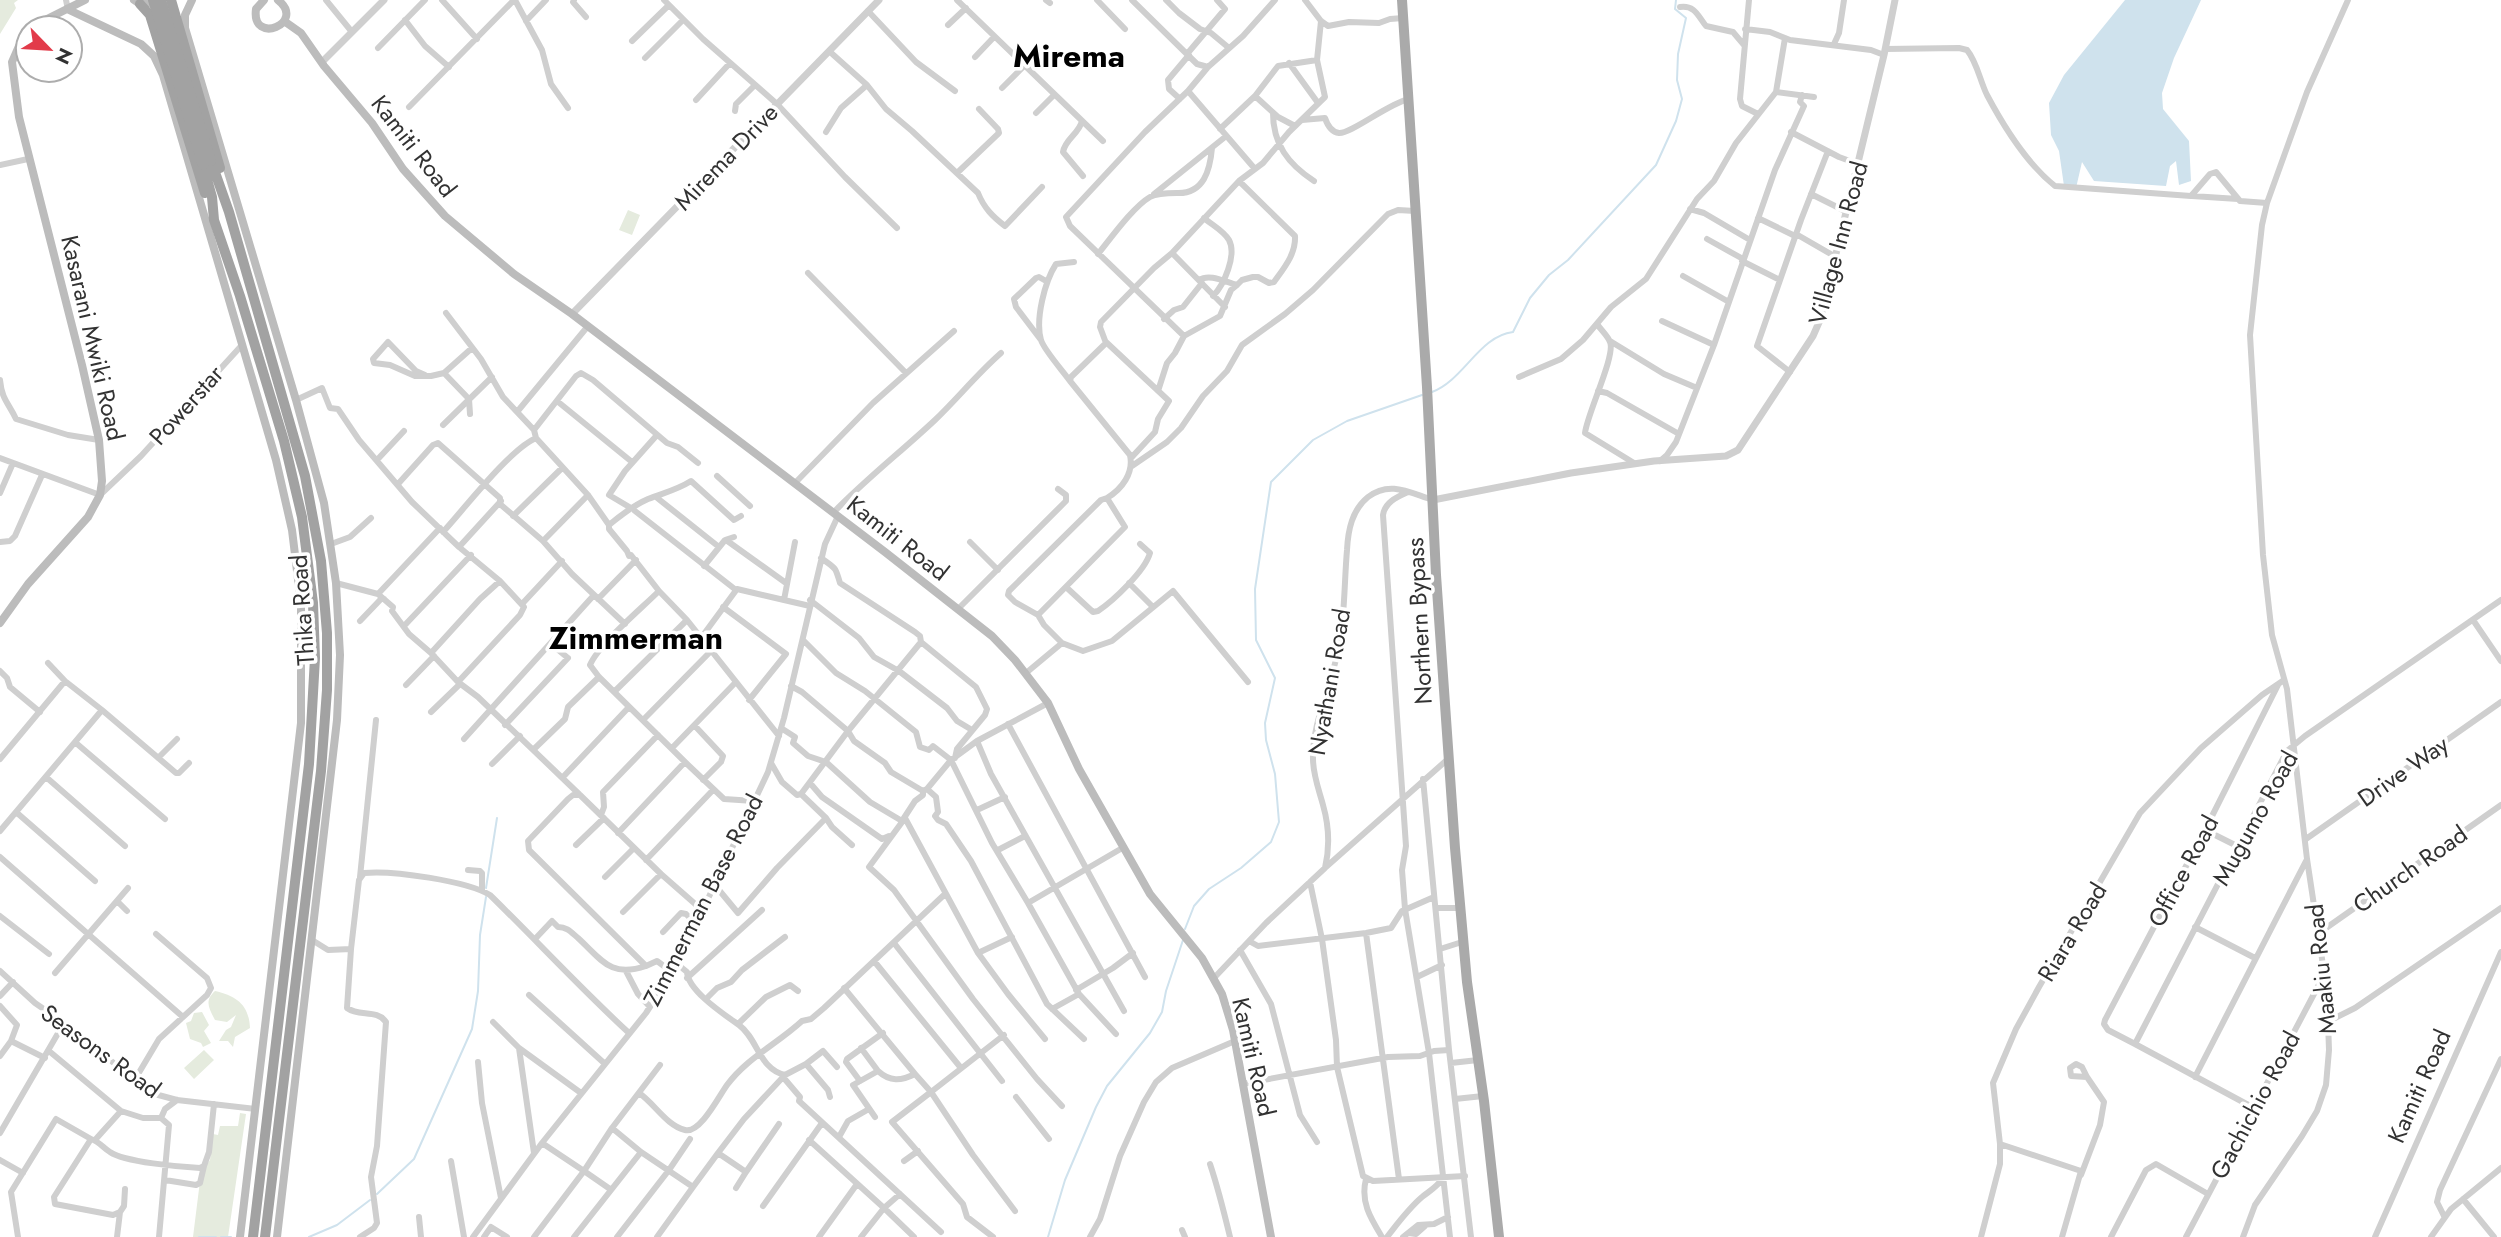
<svg xmlns="http://www.w3.org/2000/svg" width="2501" height="1237" font-family="Jost,sans-serif">
	<style>
		.green { fill: #e5ebde }
		.water { fill: #cfe2ed }
		.lines { fill: none; stroke-linecap: round; stroke-linejoin: round }
		.stream { stroke: #cfe2ed; stroke-width: 2 }
		.minor { stroke: #cfcfcf; stroke-width: 6 }
		.tertiary { stroke: #cfcfcf; stroke-width: 7 }
		.secondary { stroke: #bcbcbc; stroke-width: 8 }
		.primary { stroke: #aaa; stroke-width: 10 }
		.trunk { stroke: #a2a2a2; stroke-width: 10 }
		.trunk-bridge { stroke: #a2a2a2; stroke-width: 10 }
		.labels { text-anchor: middle; dominant-baseline: central; stroke-width: 7; stroke-linejoin: round; paint-order: stroke }
		.street-label { font-size: 24px; fill: #323232; stroke: #fff }
		.district-label { font-size: 32px; font-weight: bold; fill: #000; stroke: #fff }
	</style>
	<rect width="100%" height="100%" fill="#fff"/>
	<path class="green" d="M0 0H18L14 3 16 8 0 34Z
		M628 210 640 215 632 235 619 230Z
		M215 991C237 996 249 1005 250 1028L235 1037 233 1047 228 1041H219L226 1030 231 1027 236 1015 227 1022 215 1020C209 1008 204 1001 215 991Z
		M202 1012 209 1025 204 1031 211 1043 203 1047 201 1043 190 1039 186 1023 191 1021 194 1013Z
		M204 1050 214 1060 194 1079 184 1068Z
		M240 1113 246 1114 228 1237H193L201 1173 210 1160 213 1134 218 1135 220 1126H238Z"/>
	<path class="water" d="M2125 0H2201L2174 58 2162 93 2163 109 2189 141 2191 181 2179 185 2176 161 2170 166 2166 186 2094 181 2082 162 2076 188 2064 186 2059 151 2051 135 2049 103 2064 75Z"/>
	<g class="lines">
		<path class="stream" d="M1432 392C1464 380 1479 336 1513 332L1530 298 1549 275 1568 260 1656 165 1676 121 1682 99 1677 80 1678 54 1686 18 1675 9 1676 0
			M486 888 497 818
			M1185 929 1194 906 1209 889 1241 868 1271 842 1279 822 1275 774 1266 740 1265 723 1275 678 1256 640 1255 589 1271 482 1313 440 1347 421 1422 395
			M377 1194 414 1159 472 1029 478 991 480 935 486 897
			M199 1237H216
			M221 1237H231
			M309 1237 337 1225 370 1200
			M1048 1237 1065 1180 1096 1107 1107 1086 1150 1033 1162 1012 1166 991 1183 940"/>
		<path class="minor" d="M66 0 67 5 72 7
			M326 0 352 32
			M442 0 477 39
			M515 0 542 50 551 84 568 108
			M574 0 573 2 586 17
			M664 0 703 39 777 104 845 177 897 228
			M957 0 1103 141
			M1046 0 1050 3
			M1097 0 1125 29
			M1132 0 1197 64 1208 67
			M1166 0 1179 13 1200 29 1211 33 1229 48
			M1305 0 1321 21 1328 26 1349 22 1379 23 1390 19 1403 18
			M1749 0 1740 99 1742 106 1758 114
			M1680 7C1695 5 1698 16 1706 26L1733 32 1744 45
			M868 11 916 62 955 91
			M405 20 425 46 449 67
			M526 21 546 0
			M948 25 966 8
			M1745 29 1770 32 1790 40 1871 50 1884 55
			M632 41 669 5
			M1834 44 1839 33 1844 0
			M378 48 425 0
			M1885 49 1959 48 1967 50C1977 62 1980 81 1987 95 2004 127 2026 163 2055 186L2191 196 2210 174 2216 172 2240 201 2267 203 2262 225 2250 335 2263 555 2272 635 2287 689 2307 859 2327 992 2329 1050 2326 1085 2317 1111 2302 1136 2255 1205 2243 1237
			M829 51 867 85 886 109 912 131 978 193C984 208 993 217 1005 226L1042 187
			M1187 54 1225 9 1217 0
			M975 57 994 37
			M645 58 683 20
			M1289 63 1318 103
			M1002 88 1024 66
			M1188 91 1255 169
			M1776 92 1814 97
			M1255 96 1278 66 1317 60
			M1180 99 1169 89 1168 80 1189 55
			M696 100 730 63
			M409 107 514 0
			M735 111 736 104 755 85
			M1036 113 1054 95
			M1273 113C1273 144 1288 164 1314 181
			M1302 120 1325 118C1327 124 1331 132 1339 133 1351 134 1389 103 1409 99
			M1082 121C1079 134 1065 139 1063 152L1083 176
			M1220 129 1255 96 1278 117 1295 126
			M826 132 841 108 867 85
			M1791 132 1839 157 1858 164
			M0 165 28 159
			M957 173 999 133 998 129 979 109
			M1154 194 1225 137
			M1811 194 1847 212
			M2192 196 2238 199
			M2267 203 2307 92 2348 0
			M1690 209 1704 213 1750 240
			M1204 218C1212 225 1224 231 1229 240 1237 255 1224 285 1213 296
			M1758 218 1793 235 1796 234 1836 257
			M1707 239 1743 259
			M1172 253 1225 307
			M1098 254C1111 238 1133 207 1150 197 1157 193 1169 193 1177 193 1204 194 1210 170 1212 148
			M1742 261 1780 280
			M808 273 906 373
			M1683 276 1729 302
			M1199 280C1210 273 1225 282 1237 285
			M446 313 481 359 503 397 534 430 536 438 588 495 609 525V529L627 551 629 556 631 555 659 591 687 620 779 736
			M1164 319 1174 310 1183 307 1202 283
			M1662 321 1714 345
			M1597 324C1601 330 1608 336 1610 342 1616 355 1587 414 1585 433L1634 463
			M1184 336 1070 226 1066 217 1145 132 1188 91 1208 67 1243 36 1275 0
			M1041 340 1016 307 1014 299 1036 278 1039 277 1046 281
			M1610 341 1664 374 1697 388
			M1106 342 1169 401 1158 419 1155 432 1131 458
			M1790 372 1757 346 1801 220 1828 151
			M444 373 469 399 470 414
			M425 375 416 371 388 342 373 359 374 363 390 365 415 376H431L444 373 472 348
			M1519 377 1561 359 1583 340 1611 307 1646 279 1697 199 1714 181 1736 143 1776 92 1785 38
			M0 380C2 400 8 402 16 419L68 435 99 440
			M1070 381C1063 371 1044 350 1041 340 1035 319 1045 281 1056 264L1074 262
			M1158 391 1167 363 1175 353 1184 336 1220 316 1231 290 1237 285 1242 280 1253 277H1258L1269 283 1274 282C1284 268 1296 254 1295 236L1239 181
			M1598 391 1607 393 1679 434
			M296 400 322 388 330 408 338 409 359 440 412 502 459 547 501 501
			M557 401 632 462
			M517 412 588 326
			M443 425 492 377
			M534 430 576 376 581 373 593 380 667 443 678 447 698 463
			M0 458 100 495 141 456 242 345
			M377 460 404 431
			M1660 461 1667 455 1676 442 1714 345 1775 170 1804 106 1800 102 1802 95
			M1132 466 1167 442 1181 428 1203 396 1227 371 1242 345 1285 314 1313 290 1388 214 1398 210 1415 211
			M717 476 750 506
			M795 483 873 403 954 331
			M398 484 433 445 438 443 500 498V504L543 541 572 574 625 624
			M1408 492C1397 497 1385 502 1383 515L1406 846 1402 870 1405 909 1429 1053 1450 1237
			M0 493 13 463
			M656 497 719 547
			M631 508 609 495 625 471 657 435
			M635 511 736 590
			M834 512C866 479 902 451 935 420 958 398 977 374 1001 353
			M513 516 562 468
			M609 525C621 515 634 505 648 499 663 493 677 490 691 481L734 520 741 516
			M443 532C465 508 509 450 536 438
			M726 540 786 583
			M543 541 588 495
			M0 542 10 541 15 536 42 475
			M795 542 784 600 810 606
			M970 542 998 570
			M331 544 350 537 371 518
			M704 566 725 540 734 537
			M336 583 378 594 440 528
			M1129 583 1153 607
			M1066 587 1093 612 1098 611C1113 601 1145 571 1150 553L1140 544
			M659 591C641 609 599 644 590 665L599 677 685 762
			M378 594 393 607 392 611 409 634 431 653 458 682 478 697 579 794
			M598 599 636 560
			M810 600 859 638 874 657 899 671 947 708 957 721 972 730
			M522 604 562 561
			M723 607 786 654 749 700
			M958 609 1066 501V495L1058 489
			M1038 615 1015 602 1008 595 1009 591 1101 500 1107 498
			M2473 620 2501 661
			M360 621 381 599H384
			M404 626 471 555
			M701 638 737 589 784 600
			M803 640 836 673 865 691 916 732 920 747 929 750 933 746 951 760 992 843 1028 903 1124 847
			M921 642 976 687 987 709 985 715 957 749 955 758
			M1062 643 1083 651 1112 641 1173 591 1248 682
			M431 653 480 599 500 581
			M48 663 65 681 102 710 176 773H179L189 763
			M0 671 7 678 10 687 40 712
			M1026 673 1062 643 1044 625 1038 615 1125 527 1107 498C1122 489 1134 473 1130 455L1070 381 1071 377 1106 343 1100 327 1101 322 1154 268 1172 253 1239 181 1263 163 1289 132 1325 97 1317 60 1321 21
			M458 682 520 615 524 607 500 581 459 547
			M406 685 434 656
			M791 686 802 692 848 731 854 741 885 763 891 772 923 791
			M614 692 687 620
			M431 712 460 684
			M643 720 711 651
			M1008 724 1145 977
			M505 725 568 658 551 644
			M695 726 723 756 721 762 703 780
			M781 728 795 737 793 743 808 756 826 762 870 802 902 821 915 801 923 795V791L927 789 951 760 977 741 1048 703
			M464 739 594 595
			M977 741 991 774 1124 1011
			M76 743 165 819
			M672 748 735 683
			M533 750 565 719 568 707 599 677
			M158 758 177 739
			M0 759 65 681
			M492 764 520 736
			M46 777 125 846
			M563 777 629 707
			M1423 779 1449 1050 1471 1237
			M810 783 822 797 882 839 889 836
			M927 789 936 797 938 812 935 816 938 820 946 824 971 861 1047 1004 1084 1039
			M801 794 848 731 921 642 920 636 915 632 840 583C835 566 836 569 821 558
			M977 810 1005 797
			M16 812 95 881
			M601 815 604 807 603 792 658 735
			M826 818 832 827 852 845
			M2205 830 2237 846
			M0 831 102 710
			M618 833 685 762 724 799 754 801
			M2306 839 2501 702
			M576 845 604 818
			M998 850 1025 836
			M0 857 183 1017
			M646 860 713 790
			M1326 867 1448 759
			M468 870 480 871 482 873V890
			M360 877 376 720
			M605 877 634 848
			M1310 882 1322 939 1336 1040 1337 1067 1363 1176 1373 1181 1465 1176
			M714 884 738 913 777 868 826 818 801 794 797 795 782 782 771 763
			M117 901 127 911
			M1028 903 1079 994 1116 1034
			M1436 908H1460
			M623 912 661 874
			M0 916 49 954
			M2195 927 2255 958
			M663 932 681 913 686 914 694 922
			M1366 933 1399 1179
			M2319 933 2501 805
			M535 939 552 921 558 927C567 927 571 932 578 938 602 960 610 978 646 966
			M312 940 328 950 351 949 359 880 364 873C392 870 467 881 490 895 537 941 581 989 629 1033
			M1249 941 1258 946 1366 933 1391 928 1402 911 1434 897
			M894 943 1002 1081
			M351 949 347 1008C359 1017 377 1009 386 1022L377 1146 371 1177 377 1223 374 1228 360 1237
			M1440 949 1462 942
			M1240 950 1271 1004 1300 1115 1317 1142
			M978 953 1012 937
			M874 961 961 1068
			M676 963 687 972C688 991 725 1015 739 1025 758 1039 759 1069 785 1075L806 1064 828 1090 830 1097
			M0 971 35 1003 64 1023 151 1093 177 1100 256 1109
			M626 971 638 994 650 1007
			M672 972 657 961 646 966 529 850 528 841 568 799 573 795H580L661 874 702 910
			M55 973 128 888
			M1417 977 1442 965
			M687 978 762 910
			M1214 978 1266 923 1325 868C1330 847 1329 826 1323 805 1319 790 1313 775 1313 759 1312 724 1330 689 1337 655 1345 621 1344 585 1347 550 1348 530 1352 510 1368 497 1390 480 1410 493 1433 500
			M844 988 915 1074
			M1076 990 1113 968 1133 953
			M529 995 604 1063
			M0 996 13 982
			M706 999 717 988 731 982 742 970 785 937
			M0 1006 17 1025 11 1041 0 1056
			M1052 1009 1079 994
			M2329 1021 2355 1008 2501 908
			M493 1022 519 1048 581 1093
			M738 1024 766 997 790 985 798 991
			M1004 1035 931 1092 973 1155 1015 1211
			M1045 1039 1008 994 978 953 905 818 869 867 894 890 973 999 1037 1079 1062 1106
			M11 1041 45 1058
			M2135 1044 2108 1030 2104 1024 2105 1020 2205 830 2278 685
			M519 1048 534 1153
			M861 1048 878 1071
			M49 1051 121 1111 143 1118H161L169 1125 159 1237
			M478 1062 482 1103 501 1198
			M1451 1063 1478 1060
			M806 1064 823 1051 837 1067
			M783 1077 800 1097 799 1101 941 1232
			M2195 1077 2306 861
			M134 1081 159 1039 207 995 211 988 207 978 156 934
			M860 1081 846 1062 847 1059 883 1033
			M1242 1084 1388 1057 1420 1056 1434 1051 1449 1050
			M639 1093C654 1103 667 1126 685 1130 700 1134 719 1096 727 1085 747 1058 777 1044 802 1021L811 1019 824 1008 945 894
			M1016 1097 1049 1139
			M1455 1099 1483 1096
			M2254 1108 2135 1044 2287 751 2305 736 2501 600
			M875 1117 853 1085 878 1071C890 1082 901 1081 915 1074L931 1092 892 1122 963 1204 967 1217 993 1237
			M161 1118 165 1109 177 1100
			M612 1128 641 1152 693 1187 657 1237
			M0 1133 64 1023
			M839 1137 848 1121 869 1109
			M91 1139C100 1142 103 1148 110 1152 124 1162 181 1167 200 1168L204 1166 209 1152 214 1104
			M95 1140 121 1111
			M809 1140 884 1208 861 1237
			M542 1143 584 1171 612 1128 660 1065
			M2000 1144 2081 1171 2062 1237
			M718 1153 744 1119 784 1076
			M0 1160 23 1173
			M451 1161 464 1237
			M904 1161 918 1151
			M1210 1164C1218 1188 1224 1212 1230 1237
			M746 1172 779 1124
			M2081 1175 2100 1125 2104 1102 2087 1077 2071 1076 2070 1068 2076 1064 2082 1067 2087 1077
			M1366 1179C1360 1202 1371 1219 1382 1237
			M165 1180 196 1185 200 1183 204 1166
			M693 1187 718 1153 746 1172 736 1188
			M900 1194 884 1208 914 1237
			M2463 1199 2494 1237
			M763 1206 822 1123
			M2444 1216 2437 1202 2440 1190 2501 1059
			M419 1217 421 1237
			M1182 1230 1185 1237
			M1409 1233 1416 1234 1425 1226
			M18 1237 11 1192 56 1119 91 1139 54 1197 55 1204 113 1215 120 1212 124 1206 125 1189
			M117 1237 120 1212
			M473 1237 542 1143 646 1013 668 979 689 931 706 903 768 772 784 718 825 544 838 516
			M484 1237 491 1227 507 1237
			M534 1237 584 1171 610 1189
			M574 1237 641 1152
			M617 1237 669 1170 690 1139
			M819 1237 857 1184
			M1090 1237 1100 1219 1120 1156 1144 1102 1156 1082 1172 1068 1235 1041
			M1387 1237C1398 1223 1408 1209 1422 1197 1431 1190 1437 1187 1444 1177
			M1403 1237 1418 1225 1434 1224 1448 1217
			M1981 1237 2000 1164V1144L1993 1083 2016 1029 2039 987 2140 813 2201 748 2262 695 2284 680
			M2111 1237 2146 1170 2156 1164 2208 1194
			M2186 1237 2324 975
			M2375 1237 2501 952
			M2431 1237 2451 1209 2501 1168"/>
		<path class="tertiary" d="M322 62 384 0
			M572 314 879 0
			M1433 500 1571 473 1654 461 1726 456 1738 450 1813 336 1820 320 1884 55 1895 0"/>
		<path class="secondary" d="M134 0 140 4 157 2
			M192 0 185 15V28L296 400 324 503 336 583 340 655 337 720 277 1237
			M264 0 256 9C251 46 307 23 278 0
			M67 9 141 44 154 56 163 75 276 460 292 530 301 604V723L240 1237
			M284 21 301 33 324 66 372 123 403 169 445 216 514 274 572 314 885 552 992 636 1015 660 1048 703 1079 769 1150 894 1202 958 1222 994 1233 1030 1271 1237
			M35 28 45 20 85 0
			M0 623 28 584 88 517 100 495 102 481 99 440 82 365 19 117 12 62 19 46 28 34"/>
		<path class="primary" d="M1402 0 1427 387 1436 575 1455 848 1467 982 1484 1101 1499 1237"/>
		<path class="trunk" d="M171 0 220 168
			M140 4 150 15 205 193
			M211 161 229 212 305 476 321 561 327 633V690L321 771 265 1237
			M203 165 212 197 214 220 240 296 284 441 302 517 313 603 315 658 309 764 253 1237"/>
		<path class="trunk-bridge" d="M153 0 203 165
			M161 0 211 161"/>
	</g>
	<g class="labels">
		<g class="street-label">
			<text transform="translate(414 146) rotate(52)">Kamiti Road</text>
			<text transform="translate(726 157) rotate(-46)">Mirema Drive</text>
			<text transform="translate(1838 243) rotate(-75)">Village Inn Road</text>
			<text transform="translate(93 338) rotate(77)">Kasarani Mwiki Road</text>
			<text transform="translate(186 405) rotate(-48)">Powerstar</text>
			<text transform="translate(898 538) rotate(38)">Kamiti Road</text>
			<text transform="translate(302 610) rotate(-94)">Thika Road</text>
			<text transform="translate(1419 621) rotate(-93)">Northern Bypass</text>
			<text transform="translate(1329 682) rotate(-80)">Nyathani Road</text>
			<text transform="translate(2403 771) rotate(-35)">Drive Way</text>
			<text transform="translate(2255 818) rotate(-61)">Mugumo Road</text>
			<text transform="translate(2410 869) rotate(-35)">Church Road</text>
			<text transform="translate(2183 871) rotate(-62)">Office Road</text>
			<text transform="translate(703 900) rotate(-63)">Zimmerman Base Road</text>
			<text transform="translate(2072 932) rotate(-59)">Riara Road</text>
			<text transform="translate(2321 969) rotate(-96)">Maakiu Road</text>
			<text transform="translate(101 1051) rotate(36)">Seasons Road</text>
			<text transform="translate(1254 1057) rotate(77)">Kamiti Road</text>
			<text transform="translate(2419 1086) rotate(-66)">Kamiti Road</text>
			<text transform="translate(2255 1105) rotate(-62)">Gachichio Road</text>
		</g>
		<g class="district-label">
			<text x="1069" y="56">Mirema</text>
			<text x="636" y="638">Zimmerman</text>
		</g>
	</g>
	<g transform="translate(49 49) rotate(115)"><circle r="33" fill="#ffffff" stroke="#adadad" stroke-width="2"/>
	<path d="M0-5L12 26L0 18L-12 26Z" fill="#e23b4a"/>
	<text y="-10" font-size="19" font-weight="bold" text-anchor="middle" fill="#323232">N</text>
	</g>
</svg>
